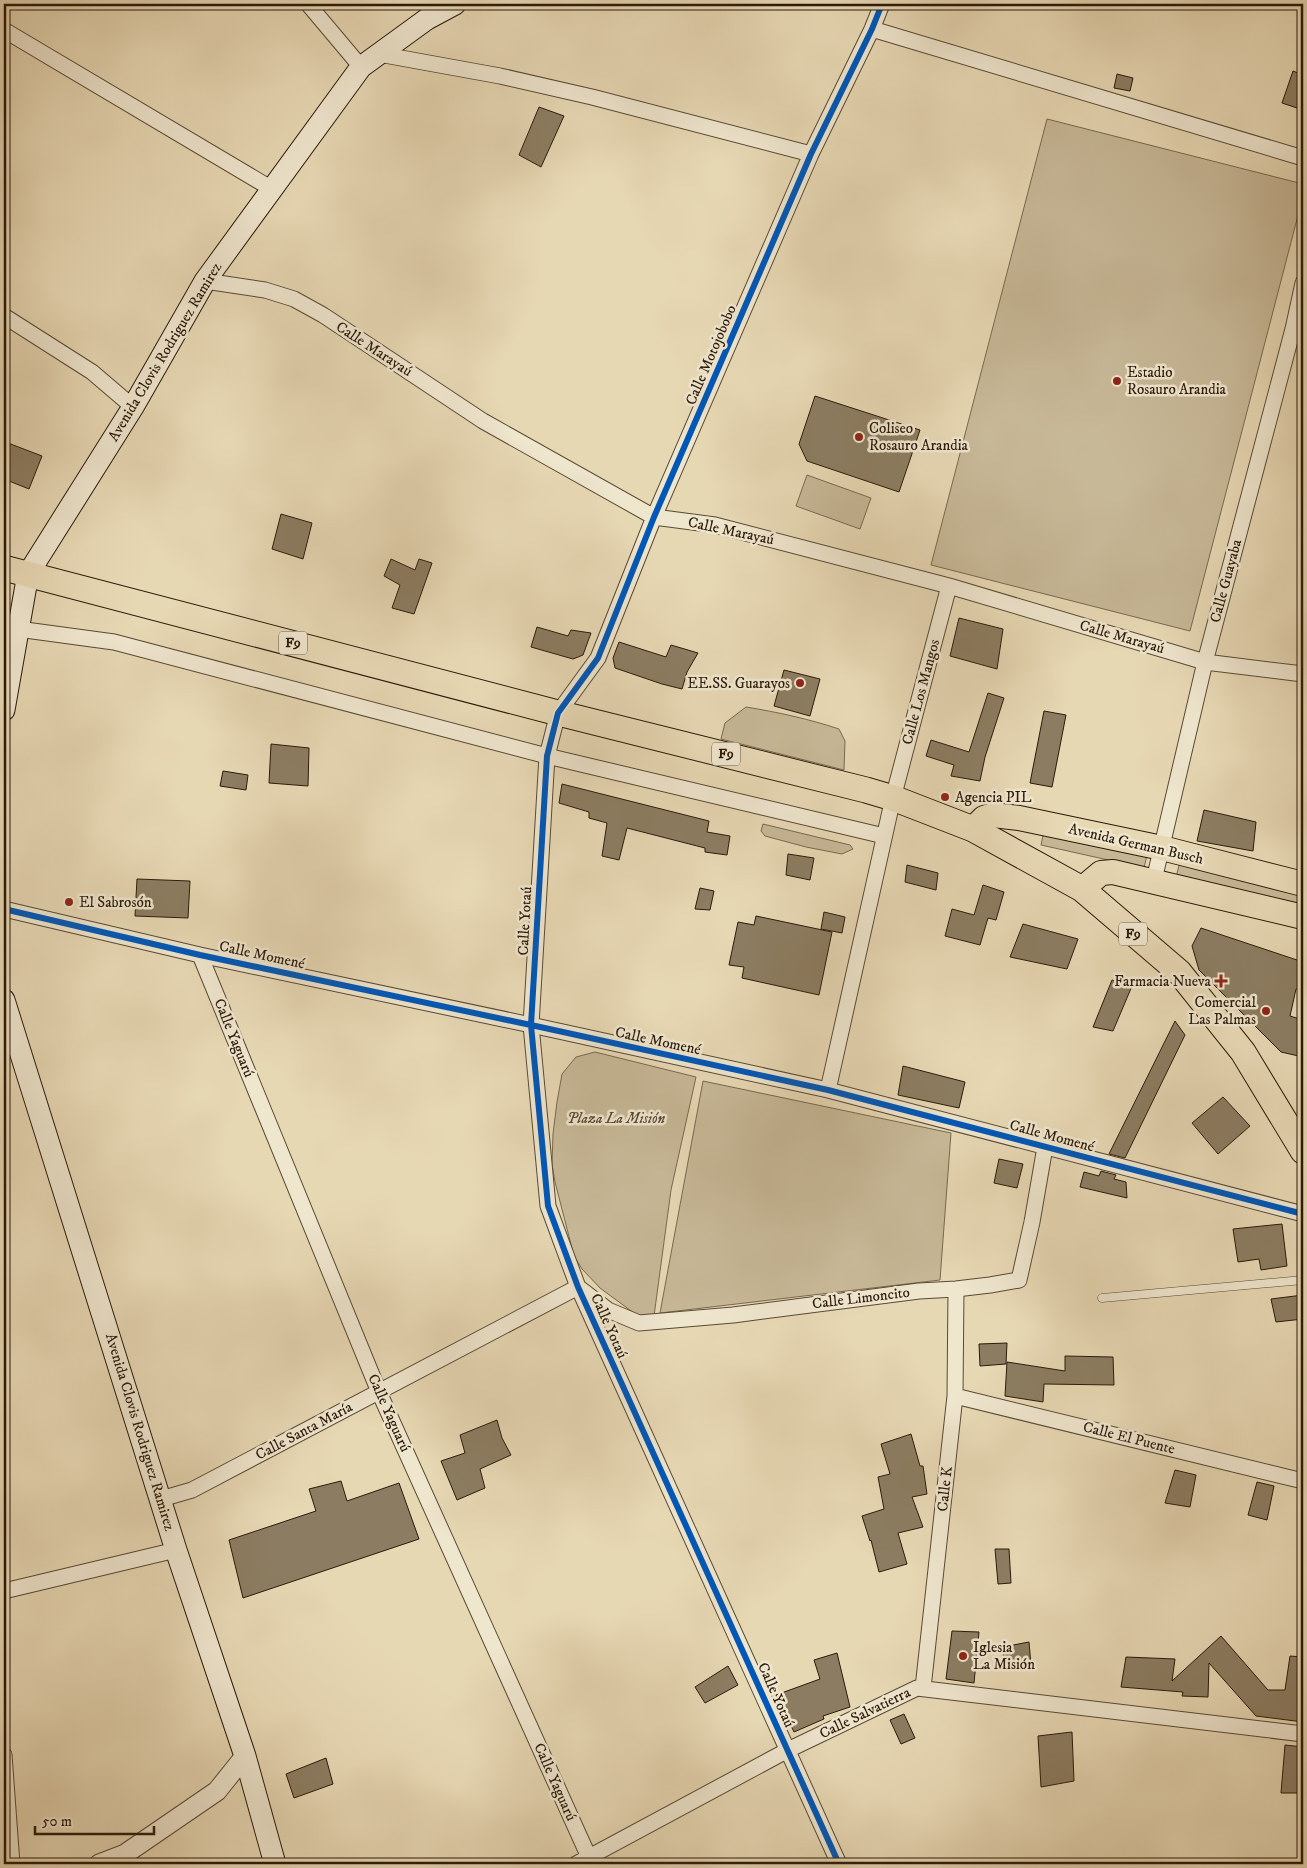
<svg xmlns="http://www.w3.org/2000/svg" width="1307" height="1868" font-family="'IM FELL DW Pica',serif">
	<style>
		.green { fill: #c7b897; stroke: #786950 }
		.building { fill: #8c7d62; stroke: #2a1a09 }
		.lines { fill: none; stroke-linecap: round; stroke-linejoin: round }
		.service-casing { stroke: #594a34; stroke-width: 9 }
		.minor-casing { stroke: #594a34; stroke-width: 17 }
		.tertiary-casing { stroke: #594a34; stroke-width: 21 }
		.secondary-casing { stroke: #2a1a09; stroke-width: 23 }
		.primary-casing { stroke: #2a1a09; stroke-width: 26 }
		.trunk-casing { stroke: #2a1a09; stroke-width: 27 }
		.service { stroke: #efe6ce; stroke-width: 8 }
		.minor { stroke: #efe6ce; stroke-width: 15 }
		.tertiary { stroke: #efe6ce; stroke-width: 19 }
		.secondary { stroke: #efe6ce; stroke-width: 21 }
		.primary { stroke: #e7d8b4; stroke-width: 24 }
		.trunk { stroke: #e7d8b4; stroke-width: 25 }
		.cycleway-casing { stroke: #efe6ce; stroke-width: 9 }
		.cycleway { stroke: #0057b8; stroke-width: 6 }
		.poi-dot { fill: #8f2418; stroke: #efe6ce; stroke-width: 2 }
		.labels { text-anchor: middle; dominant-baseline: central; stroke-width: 5; stroke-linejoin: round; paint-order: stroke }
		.shield { fill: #efe6ce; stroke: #655744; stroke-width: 1 }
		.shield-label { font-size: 14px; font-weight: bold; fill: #2a1a09 }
		.street-label { font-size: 15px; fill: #2a1a09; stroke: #efe6ce }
		.poi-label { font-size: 15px; fill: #2a1a09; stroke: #efe6ce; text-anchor: start }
		.park-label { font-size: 15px; font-style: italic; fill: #594934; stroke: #efe6ce }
	</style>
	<rect width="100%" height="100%" fill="#e7d8b4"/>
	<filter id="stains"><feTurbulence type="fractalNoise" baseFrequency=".004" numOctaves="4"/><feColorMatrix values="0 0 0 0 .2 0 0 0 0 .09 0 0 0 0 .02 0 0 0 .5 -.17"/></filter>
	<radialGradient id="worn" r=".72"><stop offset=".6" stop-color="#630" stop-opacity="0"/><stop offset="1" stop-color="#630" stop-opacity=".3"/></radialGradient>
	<path class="green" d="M1047 119 1303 184V196L1190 631 931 565Z
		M807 475 871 498 860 529 796 506Z
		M746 707C777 712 809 719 839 729L845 741 844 770 721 739 725 723Z
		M763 824 850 845 853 849 842 854 806 847 765 836 761 831Z
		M1043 835 1147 855 1144 868 1041 845Z
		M1181 858 1303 893V911L1176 877Z
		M595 1052 696 1077 671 1190 654 1316H638L600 1288 582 1269 574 1256 555 1182 552 1164 553 1134 557 1102 562 1074 576 1057Z
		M703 1081 951 1133 940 1280 660 1313Z"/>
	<path class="building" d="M1293 71 1303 75V110L1282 103Z
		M1117 74 1133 78 1130 91 1114 88Z
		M539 107 564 116 541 167 519 155Z
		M815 396 920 430 899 492 807 461 799 444Z
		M8 443 42 456 29 489 4 479V453Z
		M281 514 312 523 303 559 272 549Z
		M391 559 415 570 419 559 432 563 414 614 392 608 400 585 384 576Z
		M959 618 1003 629 997 669 950 656Z
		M537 627 568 636 571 630 591 633 583 655 573 659 531 647Z
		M619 642 666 657 671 645 698 653 687 672 682 689 662 684 615 668 613 658Z
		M784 670 820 679 810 716 774 706Z
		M988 693 1004 698 985 757 980 781 951 776 954 765 926 756 931 740 969 752Z
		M1044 711 1066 715 1052 787 1030 783Z
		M271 744 309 748 308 786 269 783Z
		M223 771 248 775 246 790 220 786Z
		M562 784 709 821 707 832 730 836 727 855 705 852V848L627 828 619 860 602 856 607 823 589 818V812L559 803Z
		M1204 810 1256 822 1253 851 1197 841Z
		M788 854 814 858 810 880 786 875Z
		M907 865 938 873 936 890 905 882Z
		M137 879 190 881 188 918 135 916Z
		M983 885 1004 892 996 920 988 918 980 945 945 936 952 909 974 915Z
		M700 888 714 891 710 910 695 909Z
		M824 912 845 917 842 933 821 929Z
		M756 916 832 932 819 995 742 978 744 967 729 965 738 922 754 925Z
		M1023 924 1078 939 1067 969 1010 957Z
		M1201 928 1303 962V991L1296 989 1290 1016 1303 1020V1057L1281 1052 1199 970 1192 946Z
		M1112 980 1132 986 1113 1031 1093 1027Z
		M1175 1021 1185 1035 1125 1158 1109 1154Z
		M903 1066 965 1082 959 1108 898 1095Z
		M1223 1097 1250 1126 1218 1154 1192 1123Z
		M999 1159 1023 1164 1017 1188 994 1183Z
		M1101 1171 1116 1175 1114 1179 1126 1182 1127 1198 1080 1187 1084 1172 1099 1176Z
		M1282 1224 1287 1266 1261 1270 1259 1259 1238 1262 1233 1229Z
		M1303 1295V1319L1276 1322 1271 1299Z
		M1007 1343 1006 1364 980 1366 979 1344Z
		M1065 1356 1113 1357 1114 1385 1044 1384 1043 1402 1005 1396 1007 1362 1065 1371Z
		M497 1420 502 1438 511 1455 480 1469 485 1488 457 1500 441 1461 465 1453 460 1435Z
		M911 1434 920 1466H923L927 1494 912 1497 923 1527 898 1533 907 1564 879 1572 871 1540 870 1541 862 1516 884 1509 878 1477 890 1474 881 1444Z
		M1175 1470 1196 1475 1190 1507 1165 1503Z
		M341 1481 347 1501 399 1483 419 1539 243 1598 229 1540 316 1511 309 1489Z
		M1257 1482 1274 1486 1267 1520 1248 1515Z
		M995 1549H1009L1011 1583 998 1584Z
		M952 1631 979 1632 974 1683 946 1679Z
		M1221 1636 1268 1690H1285L1290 1656 1303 1657V1722L1256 1716 1209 1663 1208 1697 1182 1696 1183 1692 1121 1687 1126 1657 1175 1659 1172 1681Z
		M1029 1642 1031 1665 1004 1670 1003 1647Z
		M837 1653 850 1707 823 1716 824 1719 794 1732 776 1695 820 1679 814 1660Z
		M728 1666 738 1685 705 1703 695 1687Z
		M904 1714 915 1738 901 1744 890 1720Z
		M1072 1732 1074 1781 1041 1787 1038 1736Z
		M1285 1745 1303 1747V1793H1281Z
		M326 1758 333 1784 294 1798 286 1774Z"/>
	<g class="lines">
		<g class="service-casing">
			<path id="service" d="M1102 1298 1303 1280"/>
		</g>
		<g class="minor-casing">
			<path id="minor" d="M308 4 361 67
				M872 29 1303 158
				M4 30 272 189
				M379 54 500 76 592 97 811 154
				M205 281 265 290 294 299 323 315 483 421 654 517 715 525 949 586 1205 662 1303 674
				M4 316 92 372 133 407
				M18 629 114 642 547 756 884 836
				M1154 880 1205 662 1293 329 1303 283
				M4 909 200 955 531 1025 828 1090 1303 1214
				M200 955 379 1392 592 1864
				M828 1090 893 798 949 586
				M955 1396 1303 1481
				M161 1499 192 1490 578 1287 608 1310 639 1323 733 1315 919 1291 956 1289 990 1285 1019 1280 1032 1222 1045 1147
				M4 1591 176 1550
				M923 1688 955 1396 956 1289
				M4 1755 12 1864
				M576 1864 788 1750 917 1688 1303 1734
				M839 1864 578 1287 548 1206 531 1025 547 756 558 713 598 658 654 517 811 154 872 29 882 4"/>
		</g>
		<g class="tertiary-casing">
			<path id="tertiary" d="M99 1864 125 1854 217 1791 245 1756"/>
		</g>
		<g class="secondary-casing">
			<path id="secondary" d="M4 710 28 574 133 407 205 281 361 67 427 19 455 4
				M4 1000 176 1550 245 1756 275 1864"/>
		</g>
		<g class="primary-casing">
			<path id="primary" d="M973 829 984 818 993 815 1019 818 1162 848 1303 884
				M1082 889 1101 873 1113 872 1303 917"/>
		</g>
		<g class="trunk-casing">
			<path id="trunk" d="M4 568 558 713 866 790 893 798 973 829 1082 889 1179 972 1243 1052 1303 1151"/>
		</g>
		<use href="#service" class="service"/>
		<use href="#minor" class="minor"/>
		<use href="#tertiary" class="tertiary"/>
		<use href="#secondary" class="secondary"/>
		<use href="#primary" class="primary"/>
		<use href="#trunk" class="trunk"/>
		<g class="cycleway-casing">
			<path id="cycleway" d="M4 909 200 955 531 1025 828 1090 1303 1214
				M839 1864 578 1287 548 1206 531 1025 547 756 558 713 598 658 654 517 811 154 872 29 882 4"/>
		</g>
		<use href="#cycleway" class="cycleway"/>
	</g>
	<g class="poi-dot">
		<circle cx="1117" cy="381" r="5"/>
		<circle cx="859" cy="437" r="5"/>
		<circle cx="800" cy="683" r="5"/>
		<circle cx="945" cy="797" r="5"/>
		<circle cx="69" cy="902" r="5"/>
		<path d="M1218.5 973.5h5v5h5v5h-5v5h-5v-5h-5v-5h5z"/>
		<circle cx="1266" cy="1011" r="5"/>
		<circle cx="963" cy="1656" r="5"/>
	</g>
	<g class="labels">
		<g class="shield">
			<rect x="279" y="631.5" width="28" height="23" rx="4"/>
			<rect x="712" y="742.5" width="28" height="23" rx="4"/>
			<rect x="1119" y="922.5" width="28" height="23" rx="4"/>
		</g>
		<g class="shield-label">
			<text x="293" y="643">F9</text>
			<text x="726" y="754">F9</text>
			<text x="1133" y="934">F9</text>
		</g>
		<g class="street-label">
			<text transform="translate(374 349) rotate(33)">Calle Marayaú</text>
			<text transform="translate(165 352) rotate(-59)">Avenida Clovis Rodriguez Ramirez</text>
			<text transform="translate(711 355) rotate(-67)">Calle Motojobobo</text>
			<text transform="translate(731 531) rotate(12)">Calle Marayaú</text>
			<text transform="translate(1226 581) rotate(-75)">Calle Guayaba</text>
			<text transform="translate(1122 637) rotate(16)">Calle Marayaú</text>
			<text transform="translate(921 692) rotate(-75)">Calle Los Mangos</text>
			<text transform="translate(1136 844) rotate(13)">Avenida German Busch</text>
			<text transform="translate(525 921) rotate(-87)">Calle Yotaú</text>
			<text transform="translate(262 955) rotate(12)">Calle Momené</text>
			<text transform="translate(234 1038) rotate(68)">Calle Yaguarú</text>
			<text transform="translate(658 1041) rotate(12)">Calle Momené</text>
			<text transform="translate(1052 1136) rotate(15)">Calle Momené</text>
			<text transform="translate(861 1298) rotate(-7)">Calle Limoncito</text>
			<text transform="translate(609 1326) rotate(66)">Calle Yotaú</text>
			<text transform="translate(389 1413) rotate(66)">Calle Yaguarú</text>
			<text transform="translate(304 1431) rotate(-28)">Calle Santa María</text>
			<text transform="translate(140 1432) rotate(73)">Avenida Clovis Rodriguez Ramirez</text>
			<text transform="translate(1129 1438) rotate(14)">Calle El Puente</text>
			<text transform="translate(945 1489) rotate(-84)">Calle K</text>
			<text transform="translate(776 1695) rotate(66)">Calle Yotaú</text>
			<text transform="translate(865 1713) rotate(-26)">Calle Salvatierra</text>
			<text transform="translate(555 1782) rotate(66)">Calle Yaguarú</text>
		</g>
		<g class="poi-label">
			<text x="1127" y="372">Estadio<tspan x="1127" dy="17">Rosauro Arandia</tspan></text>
			<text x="869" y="428">Coliseo<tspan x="869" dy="17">Rosauro Arandia</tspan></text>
			<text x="790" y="683" text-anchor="end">EE.SS. Guarayos</text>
			<text x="955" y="797">Agencia PIL</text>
			<text x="79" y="902">El Sabrosón</text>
			<text x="1211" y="981" text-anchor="end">Farmacia Nueva</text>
			<text x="1256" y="1002" text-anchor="end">Comercial<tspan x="1256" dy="17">Las Palmas</tspan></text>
			<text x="973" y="1647">Iglesia<tspan x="973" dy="17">La Misión</tspan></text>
		</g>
		<g class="park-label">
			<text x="616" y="1118">Plaza La Misión</text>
		</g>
	</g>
	<rect width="1307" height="1868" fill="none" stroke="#e7d8b4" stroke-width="20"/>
	<rect x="5" y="5" width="1297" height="1858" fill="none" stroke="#2a1a09" stroke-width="2.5"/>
	<rect x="10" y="10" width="1287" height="1848" fill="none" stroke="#2a1a09"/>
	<path d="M35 1826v8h119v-8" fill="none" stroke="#2a1a09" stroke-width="2.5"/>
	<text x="42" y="1826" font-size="15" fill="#2a1a09" stroke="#efe6ce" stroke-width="4" paint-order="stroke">50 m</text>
	<rect width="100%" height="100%" filter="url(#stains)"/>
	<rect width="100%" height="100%" fill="url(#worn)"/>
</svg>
